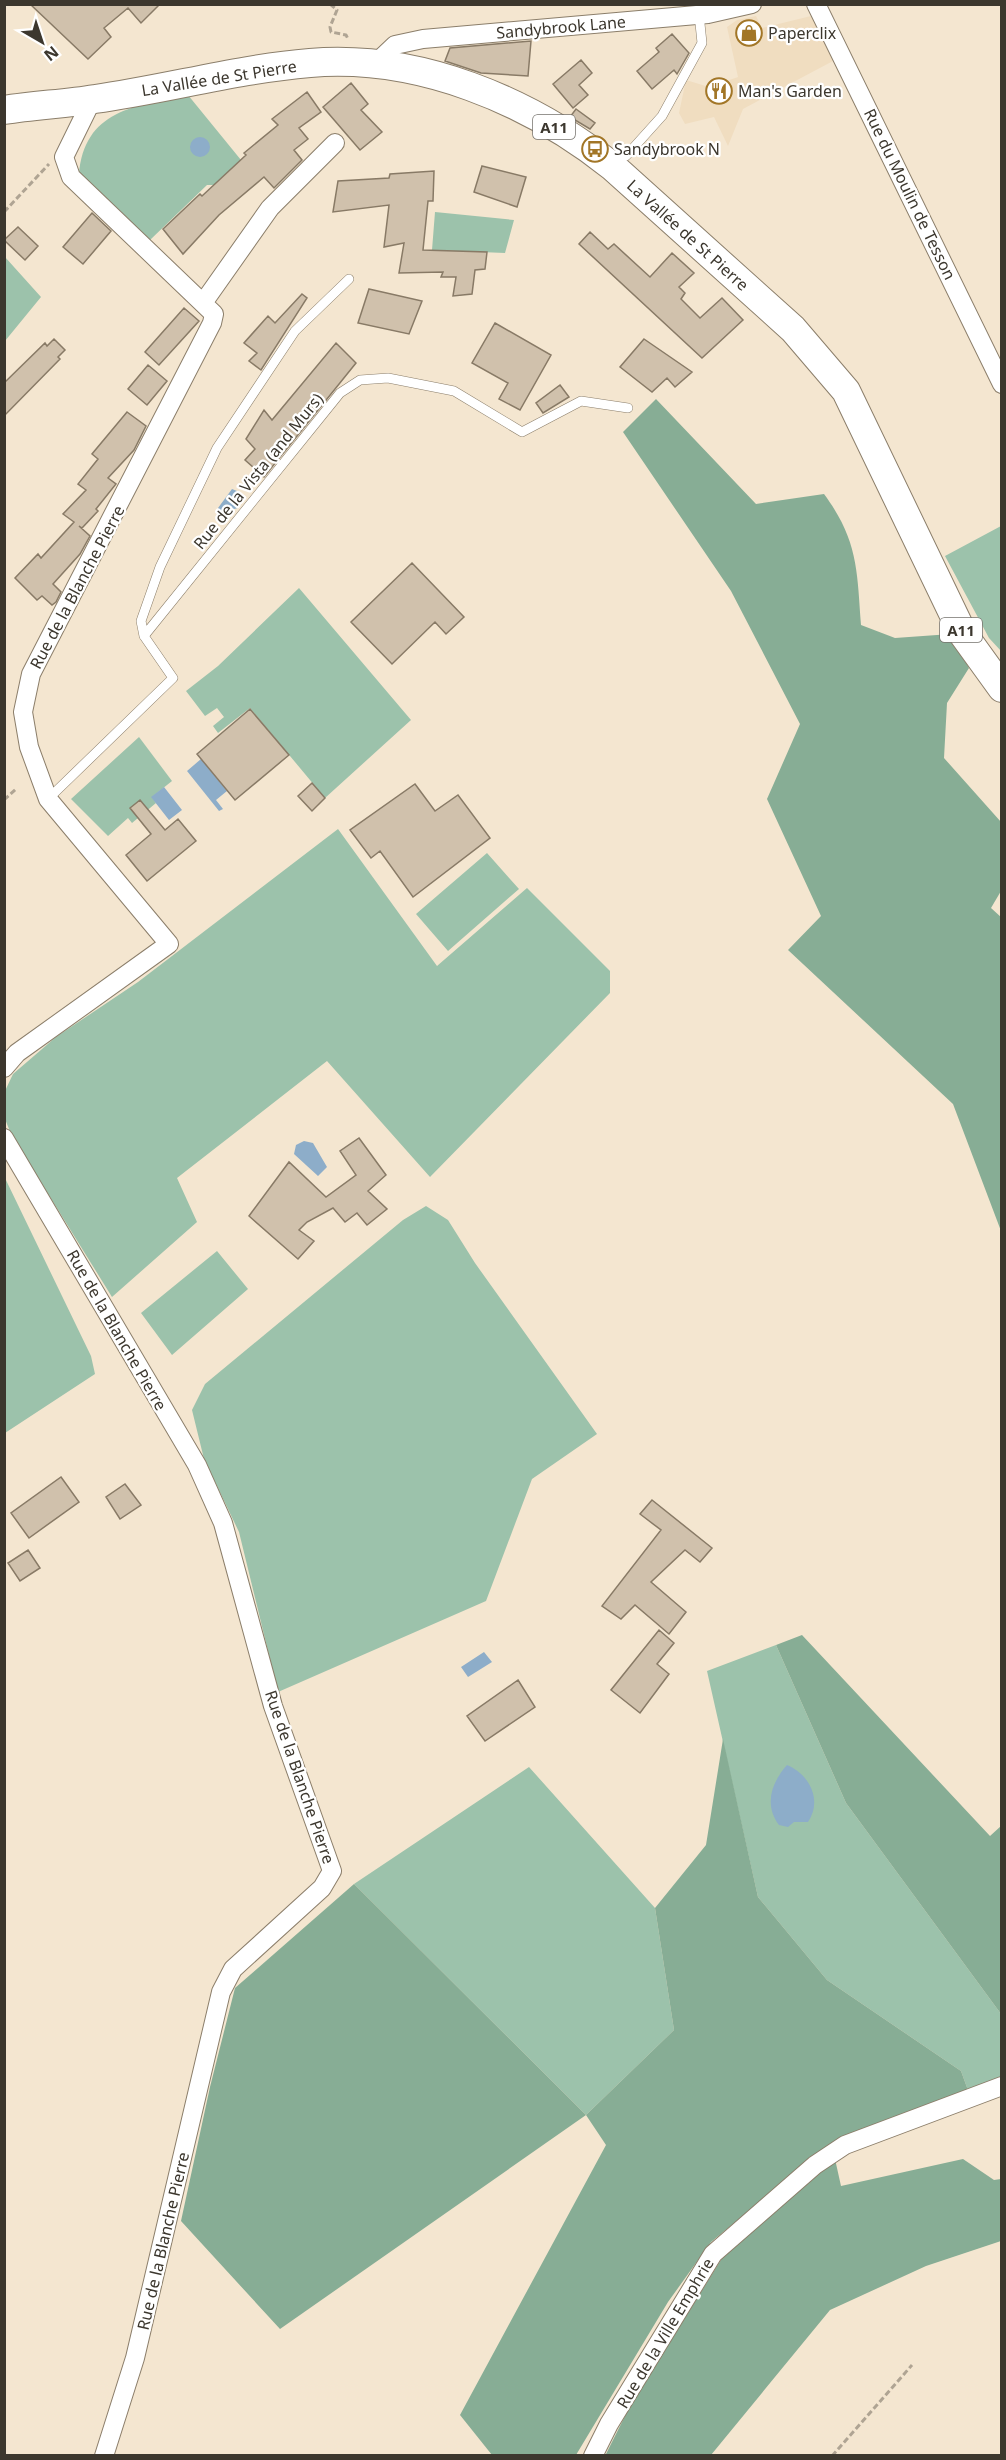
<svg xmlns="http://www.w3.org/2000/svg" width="1006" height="2460" font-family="'Noto Sans',sans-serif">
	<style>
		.built { fill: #f0ddc0 }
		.green { fill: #9cc2ab }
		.forest { fill: #87ad95 }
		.water { fill: #8dadc9 }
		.building { fill: #d0c1ac; stroke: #887a66; stroke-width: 1.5 }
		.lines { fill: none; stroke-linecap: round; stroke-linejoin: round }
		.service-casing { stroke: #8b7e6a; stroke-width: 10 }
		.minor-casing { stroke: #8b7e6a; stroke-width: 20 }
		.primary-casing { stroke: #8b7e6a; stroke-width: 30 }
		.path { stroke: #afa493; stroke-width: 3; stroke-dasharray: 6 3; stroke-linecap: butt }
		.service { stroke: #fff; stroke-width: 9 }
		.minor { stroke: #fff; stroke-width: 18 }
		.primary { stroke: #fff; stroke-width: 28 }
		.labels { text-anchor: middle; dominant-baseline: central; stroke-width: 4.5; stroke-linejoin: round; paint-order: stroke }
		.shield { fill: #fff; stroke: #76736d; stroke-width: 1.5 }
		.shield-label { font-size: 15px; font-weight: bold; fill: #3c372e }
		.street-label { font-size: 16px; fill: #3c372e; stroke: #fff }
		.poi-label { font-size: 16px; fill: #3c372e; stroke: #fff; text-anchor: start }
	</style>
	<rect width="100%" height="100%" fill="#f4e6d0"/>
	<path class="built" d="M756 16 762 28 811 16 833 61 743 109 728 146 714 117 685 124 679 113 686 80 709 87 738 77 727 27 737 20Z"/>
	<path class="green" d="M188 95 241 160 214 185H207L150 240 79 175C84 110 135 106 188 95Z
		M435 212 514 220 505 253 432 250Z
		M5 257 41 297 5 341Z
		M1001 526V651L989 638 945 556Z
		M299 588 411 720 325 798 250 708 218 733 213 726 224 717 217 708 205 716 186 691 218 666Z
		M139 737 172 781 152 797 156 803 132 823 128 818 108 836 71 799Z
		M338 829 437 966 527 888 610 971V993L430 1177 327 1061 177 1178 197 1222 112 1297 11 1134 5 1119V1091L13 1074 56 1037 138 982Z
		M487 853 519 889 448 951 416 914Z
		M4 1176 91 1356 95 1374 5 1433Z
		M426 1206 448 1220 475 1263 597 1434 532 1479 486 1601 278 1692 239 1532 204 1459 192 1410 205 1384 403 1220Z
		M217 1251 248 1289 172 1355 141 1313Z
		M776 1645 846 1803 1001 2014V2077L969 2093 961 2071 827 1980 758 1897 707 1671Z
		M529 1767 655 1908 674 2030 586 2115 354 1884Z"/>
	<path class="forest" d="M656 399 756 504 824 494C858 540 857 570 861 625L895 638 951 634 969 668 947 703 944 758 1001 822V891L991 908 1002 918 1001 1231 953 1104 788 950 821 916 767 799 800 724 731 591 623 432Z
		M802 1635 990 1836 1001 1826V2014L846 1803 776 1645Z
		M723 1739 758 1897 827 1980 961 2071 969 2093 827 2147 711 2242 668 2302 576 2455H492L460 2415 606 2145 586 2115 280 2329 181 2221 210 2087 235 1988 354 1884 586 2115 674 2030 655 1908 706 1845Z
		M835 2159 841 2186 963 2159 994 2180 1001 2179V2241L926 2266 830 2310 711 2455 605 2456 629 2408 724 2255Z"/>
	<path class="water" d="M190 147a10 10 0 1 1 20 0a10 10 0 1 1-20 0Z
		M232 489 237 491 238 508 219 513 218 508Z
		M201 759 227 791 216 800 223 809 219 811 187 771Z
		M164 787 182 810 169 820 151 797Z
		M304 1141 313 1143 327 1167 318 1176 294 1154 296 1145Z
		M484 1652 492 1662 468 1677 461 1667Z
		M787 1765C809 1774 823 1800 808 1822H794L788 1827 779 1825C764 1805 771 1783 787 1765Z"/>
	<path class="building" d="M30 4H160L141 23 128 8 104 28 111 37 88 59Z
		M672 34 689 53 677 74 674 70 652 89 637 71 659 52 656 48Z
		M531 41 528 76 481 73 445 61 450 48Z
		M581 60 592 73 579 85 588 95 573 108 553 84Z
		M351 83 368 104 361 110 382 132 360 150 323 107Z
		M307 92 321 112 299 128 308 139 294 150 302 160 274 188 264 177 219 215 183 254 163 229 200 194 202 196 246 155 244 153 278 125 272 119Z
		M576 109 595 123 590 129 570 117Z
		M482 166 526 177 517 207 474 192Z
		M434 171 433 201H428L423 250 487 252 485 269 475 270 472 294 453 296 456 277H441L443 272 399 273 404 243 384 247 389 205 333 212 338 181 389 178 390 174Z
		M92 213 111 231 83 264 63 247Z
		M18 227 38 246 25 260 4 240Z
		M590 232 608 249 614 244 650 277 672 253 694 273 679 287 685 293 681 299 700 318 722 298 743 320 702 358 579 244Z
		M369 289 422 301 409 334 358 323Z
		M302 294 307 298 261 370 249 361 257 353 244 343 268 316 275 323Z
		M184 308 199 321 159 365 145 352Z
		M495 323 551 355 520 410 499 399 508 383 472 363Z
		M54 339 65 350 58 357 60 359 4 416V383L45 343 47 346Z
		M644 339 692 372 675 387 667 378 652 392 620 367Z
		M336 343 356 363 264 477 245 460 255 449 246 439 264 410 272 420Z
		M148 365 167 381 147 405 128 389Z
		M560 385 569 397 543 413 536 403Z
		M127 412 146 426 134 450 108 478 116 484 96 509 98 511 82 528 79 526 90 536 80 554 53 584 61 592 56 602 52 605 42 596 37 600 15 578 38 554 41 558 74 522 63 514 86 490 78 484 98 459 92 454Z
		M412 563 464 617 446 634 435 622 392 664 351 622Z
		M250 709 289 755 235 800 197 754Z
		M312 783 325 798 312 811 298 796Z
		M415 784 435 811 458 795 490 838 413 897 380 851 371 858 350 830Z
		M140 800 165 830 178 819 196 841 147 881 126 855 151 834 130 808Z
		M359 1138 386 1175 368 1191 387 1209 367 1225 357 1213 345 1222 333 1208 307 1222 299 1230 314 1241 298 1259 249 1216 289 1162 326 1197 356 1175 340 1151Z
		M61 1477 79 1502 29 1538 11 1513Z
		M125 1484 141 1505 120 1519 106 1497Z
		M652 1500 712 1548 700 1562 685 1550 651 1582 686 1612 669 1634 635 1605 621 1619 602 1606 661 1530 640 1514Z
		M28 1550 40 1568 20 1581 8 1563Z
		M659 1630 674 1643 657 1664 669 1674 640 1713 611 1690Z
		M518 1680 535 1707 485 1741 467 1716Z"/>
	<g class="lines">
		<g class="service-casing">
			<path id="service" d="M626 156 662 116 702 43 699 14
				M144 636 141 621 160 567 217 448 295 331 349 279
				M48 799 173 678 144 636 340 393 360 380 388 378 454 391 522 432 581 401 628 408"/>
		</g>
		<g class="minor-casing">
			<path id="minor" d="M816 4 1002 384
				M376 63 395 45 423 39 708 14 752 4
				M203 303 270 208 335 143
				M4 1068 17 1053 169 944 48 799 29 747 23 712 31 674 212 323 214 314 71 177 64 157 92 100
				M4 1138 197 1465 223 1523 273 1706 332 1871 322 1888 233 1969 221 1992 135 2358 104 2456
				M593 2456 609 2424 713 2254 815 2165 845 2145 1002 2086"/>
		</g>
		<g class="primary-casing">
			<path id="primary" d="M4 110C34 105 65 104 95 99 167 89 237 69 310 63 418 54 529 100 613 167L793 329 846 391 963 634 1002 688"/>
		</g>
		<path class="path" d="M330 4 337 10 330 27 331 32 346 35 348 39
			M4 212 49 164
			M4 800 16 789
			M832 2456 912 2365"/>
		<use href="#service" class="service"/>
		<use href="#minor" class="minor"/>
		<use href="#primary" class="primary"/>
	</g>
	<defs>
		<g id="shop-ring" transform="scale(1.35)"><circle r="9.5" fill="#fff" stroke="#a27627" stroke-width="1.5"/><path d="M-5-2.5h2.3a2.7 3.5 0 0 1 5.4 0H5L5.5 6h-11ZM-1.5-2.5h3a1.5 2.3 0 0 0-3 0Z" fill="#a27627"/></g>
		<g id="restaurant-ring" transform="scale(1.35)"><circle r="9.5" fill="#fff" stroke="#a27627" stroke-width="1.5"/><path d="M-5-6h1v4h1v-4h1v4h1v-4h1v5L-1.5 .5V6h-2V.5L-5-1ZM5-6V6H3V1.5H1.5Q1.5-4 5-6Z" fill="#a27627"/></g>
		<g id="bus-ring" transform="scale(1.35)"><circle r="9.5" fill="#fff" stroke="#a27627" stroke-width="1.5"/><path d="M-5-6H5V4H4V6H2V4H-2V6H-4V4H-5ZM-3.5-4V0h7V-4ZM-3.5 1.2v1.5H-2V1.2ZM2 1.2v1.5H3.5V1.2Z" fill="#a27627"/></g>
	</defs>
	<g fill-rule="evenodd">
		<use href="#shop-ring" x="749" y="33"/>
		<use href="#restaurant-ring" x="719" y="91"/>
		<use href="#bus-ring" x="595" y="149"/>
	</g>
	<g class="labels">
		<g class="shield">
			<rect x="533" y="115" width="42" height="24" rx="4.5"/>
			<rect x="940" y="618" width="42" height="24" rx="4.5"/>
		</g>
		<g class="shield-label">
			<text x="554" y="127">A11</text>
			<text x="961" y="630">A11</text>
		</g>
		<g class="street-label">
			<text transform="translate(561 27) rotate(-5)">Sandybrook Lane</text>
			<text transform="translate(219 78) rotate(-9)">La Vallée de St Pierre</text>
			<text transform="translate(910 194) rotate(64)">Rue du Moulin de Tesson</text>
			<text transform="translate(688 235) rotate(42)">La Vallée de St Pierre</text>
			<text transform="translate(258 471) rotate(-51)">Rue de la Vista (and Murs)</text>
			<text transform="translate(77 587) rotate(-62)">Rue de la Blanche Pierre</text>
			<text transform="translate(117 1330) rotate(60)">Rue de la Blanche Pierre</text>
			<text transform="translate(300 1777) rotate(71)">Rue de la Blanche Pierre</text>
			<text transform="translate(163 2241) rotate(-77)">Rue de la Blanche Pierre</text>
			<text transform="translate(665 2333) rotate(-59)">Rue de la Ville Emphrie</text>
		</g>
		<g class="poi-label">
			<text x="768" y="33">Paperclix</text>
			<text x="738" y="91">Man's Garden</text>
			<text x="614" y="149">Sandybrook N</text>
		</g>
	</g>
	<rect width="1006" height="2460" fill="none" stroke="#3c372e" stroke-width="12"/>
	<g transform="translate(42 42) rotate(141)" stroke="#ffffff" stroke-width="4.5" paint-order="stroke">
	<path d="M0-4.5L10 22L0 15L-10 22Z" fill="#3c372e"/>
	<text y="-9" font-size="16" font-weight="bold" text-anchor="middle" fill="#3c372e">N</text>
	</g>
</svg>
